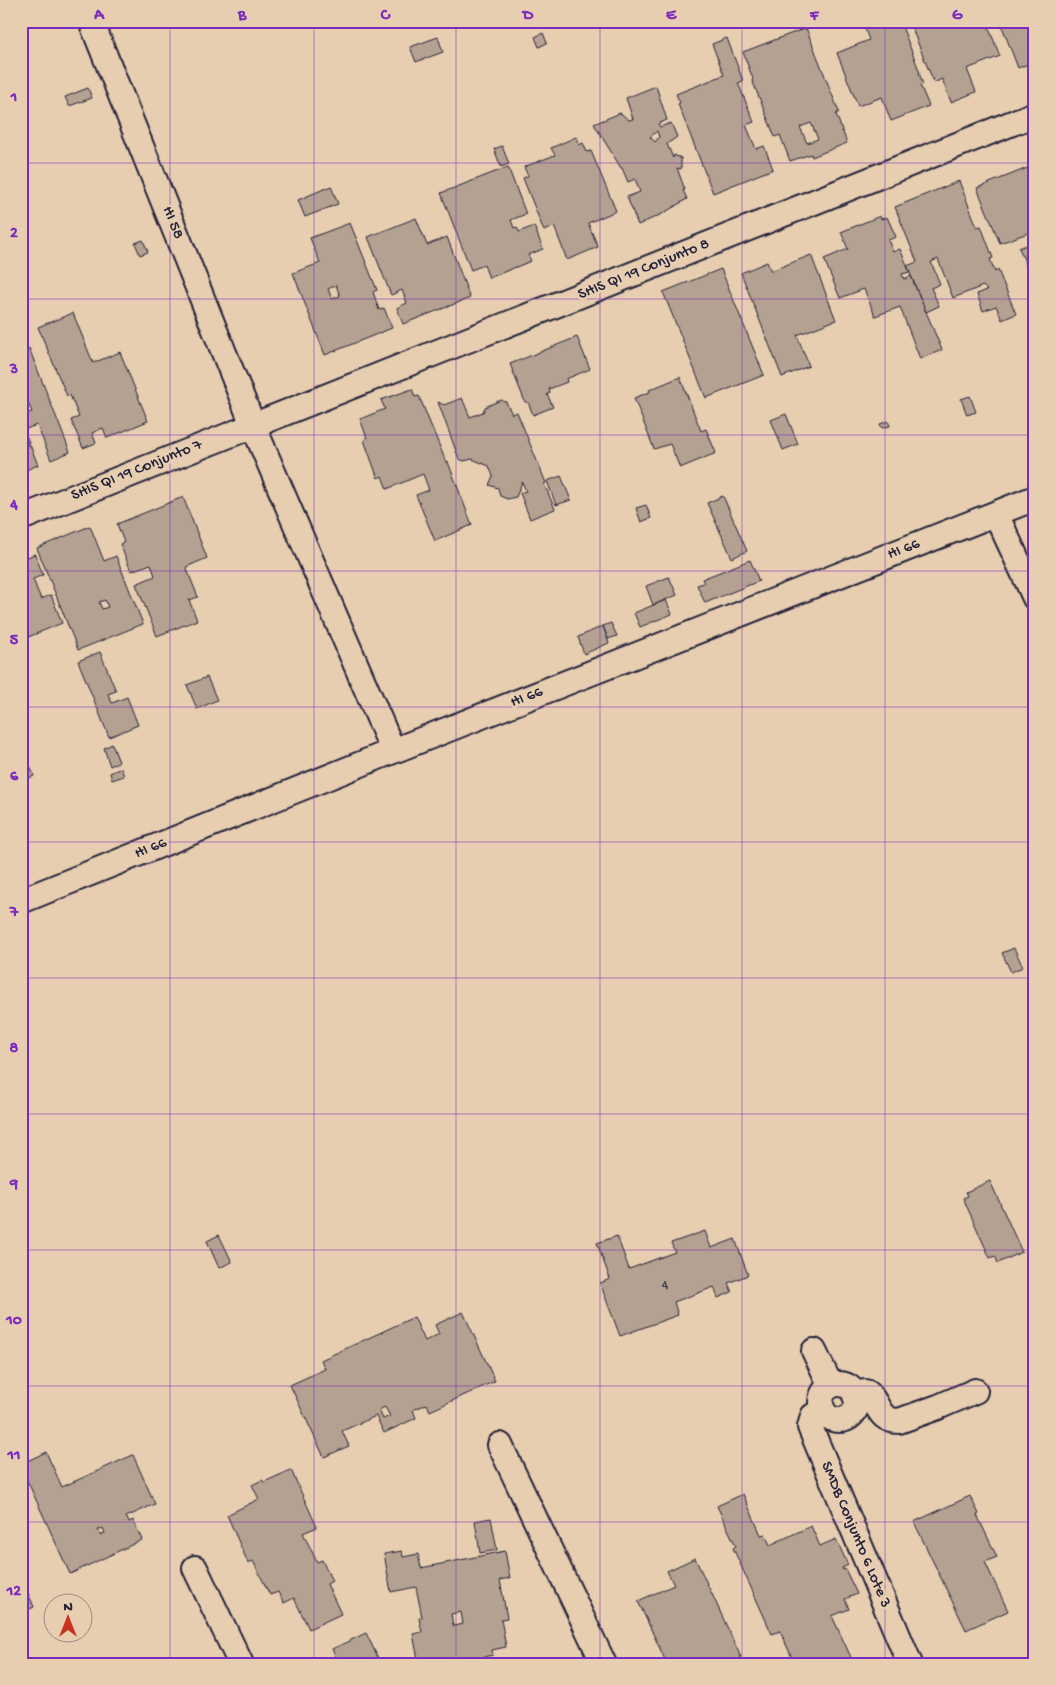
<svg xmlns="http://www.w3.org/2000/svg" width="1056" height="1685" font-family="'Gochi Hand',sans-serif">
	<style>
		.building { fill: #b4a191; stroke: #22223b; fill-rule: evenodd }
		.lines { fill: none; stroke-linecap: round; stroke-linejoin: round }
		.street-casing { stroke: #22223b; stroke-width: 28 }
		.street { stroke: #e8ceb0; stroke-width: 24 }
		.grid { fill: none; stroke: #7b2cbf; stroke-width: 1; stroke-opacity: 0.55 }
		.labels { text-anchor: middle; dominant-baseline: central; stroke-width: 5; stroke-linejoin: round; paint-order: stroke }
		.number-label { font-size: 14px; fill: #464250 }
		.street-label { font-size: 16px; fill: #22223b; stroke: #e8ceb0 }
		.neatline { fill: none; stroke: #7b2cbf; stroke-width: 2 }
		.grid-label { font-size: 16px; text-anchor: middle; font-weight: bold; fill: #7b2cbf }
	</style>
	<rect width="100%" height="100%" fill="#e8ceb0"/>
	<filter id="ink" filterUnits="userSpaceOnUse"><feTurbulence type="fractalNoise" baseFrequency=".02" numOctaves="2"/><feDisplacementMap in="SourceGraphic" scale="10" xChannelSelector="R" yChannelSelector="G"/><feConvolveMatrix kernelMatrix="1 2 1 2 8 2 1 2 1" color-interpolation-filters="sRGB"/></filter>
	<g filter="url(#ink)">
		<path class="building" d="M792 21H810L812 27 799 31 795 21Z
			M877 21H900L920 73H919L923 84 920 85 929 106 891 121 882 97 858 106 837 53 869 40 864 26Z
			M909 21H986L1000 56 967 69 976 92 951 102 942 79 934 83Z
			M1000 21H1035V61L1018 68Z
			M806 28 839 112 836 114 847 143 812 157 811 154 790 161 780 135 775 137 752 80 753 79 743 52ZM811 123 818 139 807 143 800 127Z
			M543 33 547 43 539 47 535 37Z
			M438 37 443 52 416 62 410 47Z
			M727 38 743 81 738 83 754 122 746 125 756 149 764 146 773 169 713 193 678 104 680 103 676 94 724 75 712 44Z
			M656 86 667 120 658 124 660 127 671 123 677 137 667 144 673 158 674 155 681 158V169L677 168 685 190H683L687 199 662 214 638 225 627 197 640 192 635 179 628 182 622 168H621L594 124 620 113 629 120 633 119 626 98ZM657 131 659 137 655 142 650 137Z
			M88 88 92 98 69 106 65 97Z
			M576 137 579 145 583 143 587 152 591 151 616 211 588 223 598 247 567 260 554 226 544 231 523 178 528 176 524 167 555 155 551 148Z
			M502 146 509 164 501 167 494 149Z
			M1035 165V275L1031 276 1019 248 1031 243 1028 233 1000 243 977 188Z
			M508 167 526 214 511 220 514 228 517 227 519 232 534 226 543 249 528 255 531 261 489 278 484 265 471 270 441 193Z
			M959 181 977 227 981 226 993 258 990 259 995 272 998 270 1016 314 1002 320 996 306 983 311 977 294 987 290 983 286 953 298 938 259 931 262 940 284 931 288 939 306 926 312 907 266 917 262 895 207Z
			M331 186 338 204 305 217 298 200Z
			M880 216 881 219 887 217 896 237 888 240 893 252 900 249 910 272 902 274 904 279 911 276 942 350 920 359 900 307 875 316 864 289 840 298 824 259 848 249 841 232Z
			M416 218 427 245 447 237 470 298 403 324 397 308 407 303 402 290 391 295 368 237Z
			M350 223 377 290 373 292 379 310 384 308 392 328 325 355 293 273 320 263 310 238ZM336 285 340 296 332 299 328 289Z
			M143 240 148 252 140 255 135 243Z
			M811 255 836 320 797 335 809 366 782 377 741 273 767 262 771 271Z
			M721 269 764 375 706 398 663 292Z
			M73 313 93 363 120 352 148 421 107 438 103 428 92 433 96 443 83 448 71 420 79 417 70 395 67 396 38 327Z
			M577 337 590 369 566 379 567 382 549 389 550 393 547 394 553 407 533 415 528 402H525L510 364Z
			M29 348 70 452 51 460 37 425 31 427 24 430 38 465 21 472V448L28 445 25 437 21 438V416L32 412 25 396 21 398V351Z
			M680 377 701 431 706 429 716 453 680 468 670 444 654 449 634 398 650 392 649 390Z
			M412 389 415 397 419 396 446 462H448L472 525 435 541 416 495 429 490 423 474 387 489 382 476 378 478 377 476 364 440 367 438 360 419 385 409 381 400Z
			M970 396 976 412 967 415 961 399Z
			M462 398 470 417 483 412 485 407 501 400 506 402 512 414 517 412 546 483 544 484 555 509 530 519 520 493 526 491 522 482 516 497 507 499 500 496 498 488 489 485 493 476 489 466 472 459 464 461 459 459 438 402 444 405Z
			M786 414 798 444 783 450 771 420Z
			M888 421 890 426 882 428 880 424Z
			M561 476 571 500 556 505 547 481Z
			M723 496 747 551 732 558 707 503Z
			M183 497 207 558 186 567 198 597 189 600 197 620 157 636 136 584 155 576 151 564 131 571 120 544 124 542 117 524Z
			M646 505 651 518 641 522 636 508Z
			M90 526 104 561 116 556 143 624 78 650 37 548ZM105 600 108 607 102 609 99 602Z
			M21 551 25 558 35 554 43 575 33 579 38 592 41 599 51 595 62 623 21 640Z
			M750 560 759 581 705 603 697 585 704 583 702 579Z
			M669 577 677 595 653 605 646 586Z
			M666 600 672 614 640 627 634 613Z
			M611 623 617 636 608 639 603 626Z
			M603 626 609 643 584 654 578 637Z
			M100 652 116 691 108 694 112 703 127 697 138 725 109 737 78 661Z
			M207 677 217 700 197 709 187 685Z
			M112 744 119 762 110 766 104 748Z
			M30 766 34 776 24 780 21 770Z
			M121 768 124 776 112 780 110 773Z
			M1014 948 1023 967 1011 972 1002 953Z
			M990 1181 1022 1252 998 1263 995 1256 990 1258 963 1198 968 1196 966 1192Z
			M705 1231 711 1248 735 1239 748 1275 728 1283 732 1292 718 1298 714 1287 674 1302 678 1315 620 1336 600 1283 610 1279 597 1243 617 1236 629 1269 675 1252 671 1243Z
			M219 1235 232 1262 219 1268 207 1241Z
			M463 1312 495 1381 430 1411 427 1404 413 1410 416 1418 384 1433 376 1416 342 1431 349 1446 324 1457 290 1385 325 1369 321 1360 414 1317 425 1341 439 1334 435 1325ZM385 1407 390 1416 383 1419 379 1410Z
			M46 1452 62 1487 133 1455 155 1504 126 1517 129 1522 133 1520 142 1540 70 1574 21 1467V1464ZM103 1528 105 1533 100 1535 98 1530Z
			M291 1470 317 1527 303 1533 317 1562 322 1560 332 1581 327 1584 341 1614 309 1629 294 1598 284 1603 278 1592 270 1595 253 1561 248 1563 227 1515 259 1499 252 1485 262 1480 264 1482Z
			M743 1494 761 1535 765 1534 770 1545 811 1526 820 1546 836 1539 848 1565 842 1568 843 1570 845 1569 857 1594 845 1599 849 1609 832 1616 854 1664H795L780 1631 772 1634 733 1548 736 1546 717 1506Z
			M970 1496 979 1514 977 1515 997 1557 985 1562 1008 1611 966 1630 914 1522Z
			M491 1518 497 1550 480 1553 475 1521Z
			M402 1551 403 1557 418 1554 421 1568 505 1551 510 1578 500 1580 507 1618 501 1619 506 1647 492 1650 493 1655 448 1664H419L413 1634 422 1632 419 1618 422 1617 416 1587 391 1592 384 1554ZM461 1612 463 1624 453 1626 451 1614Z
			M695 1558 712 1594 744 1664H667L638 1601 674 1585 667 1571Z
			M28 1593 34 1607 21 1613V1596Z
			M366 1633 379 1660 371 1664H339L332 1649Z
			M161 1656 165 1664H144Z"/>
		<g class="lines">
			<g class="street-casing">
				<path id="street" d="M91 21 253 425 393 751
					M996 514 1035 598
					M21 518 1035 114
					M21 901 393 751 1035 498
					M814 1351 831 1386
					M821 1402a18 18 0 1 1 36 0a18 18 0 1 1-36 0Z
					M855 1396 865 1392 868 1393C880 1405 878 1421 899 1421L938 1407 975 1391
					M823 1410 813 1416 810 1427 910 1664
					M500 1445 604 1664
					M195 1568 241 1664"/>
			</g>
			<use href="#street" class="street"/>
		</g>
	</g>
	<path class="grid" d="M170 21V1664M314 21V1664M456 21V1664M600 21V1664M742 21V1664M885 21V1664M21 163H1035M21 299H1035M21 435H1035M21 571H1035M21 707H1035M21 842H1035M21 978H1035M21 1114H1035M21 1250H1035M21 1386H1035M21 1522H1035"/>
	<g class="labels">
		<g class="number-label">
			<text x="665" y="1285">4</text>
		</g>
		<g class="street-label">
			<text transform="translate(172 223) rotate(68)">HI 58</text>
			<text transform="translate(644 270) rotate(-22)">SHIS QI 19 Conjunto 8</text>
			<text transform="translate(137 471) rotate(-22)">SHIS QI 19 Conjunto 7</text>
			<text transform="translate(904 550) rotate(-21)">HI 66</text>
			<text transform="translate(527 698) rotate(-21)">HI 66</text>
			<text transform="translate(151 849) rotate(-22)">HI 66</text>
			<text transform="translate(855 1535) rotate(67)">SMDB Conjunto 6 Lote 3</text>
		</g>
	</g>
	<rect width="1056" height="1685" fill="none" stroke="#e8ceb0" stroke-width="55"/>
	<g transform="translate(68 1618)"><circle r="24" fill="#e8ceb0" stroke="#998981"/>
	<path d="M0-4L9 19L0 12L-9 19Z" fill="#c8321e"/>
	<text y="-8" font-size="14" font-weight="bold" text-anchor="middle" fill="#22223b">N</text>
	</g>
	<rect x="28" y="28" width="1000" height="1630" class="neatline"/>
	<g class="grid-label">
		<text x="99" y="19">A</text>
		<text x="242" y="19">B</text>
		<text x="385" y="19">C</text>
		<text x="528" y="19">D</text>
		<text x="671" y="19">E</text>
		<text x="814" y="19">F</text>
		<text x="957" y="19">G</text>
		<text x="14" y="101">1</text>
		<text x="14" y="237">2</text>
		<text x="14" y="373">3</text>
		<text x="14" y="509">4</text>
		<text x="14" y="644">5</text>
		<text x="14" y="780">6</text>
		<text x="14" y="916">7</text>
		<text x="14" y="1052">8</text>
		<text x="14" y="1188">9</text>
		<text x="14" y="1324">10</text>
		<text x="14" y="1459">11</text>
		<text x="14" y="1595">12</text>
	</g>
</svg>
